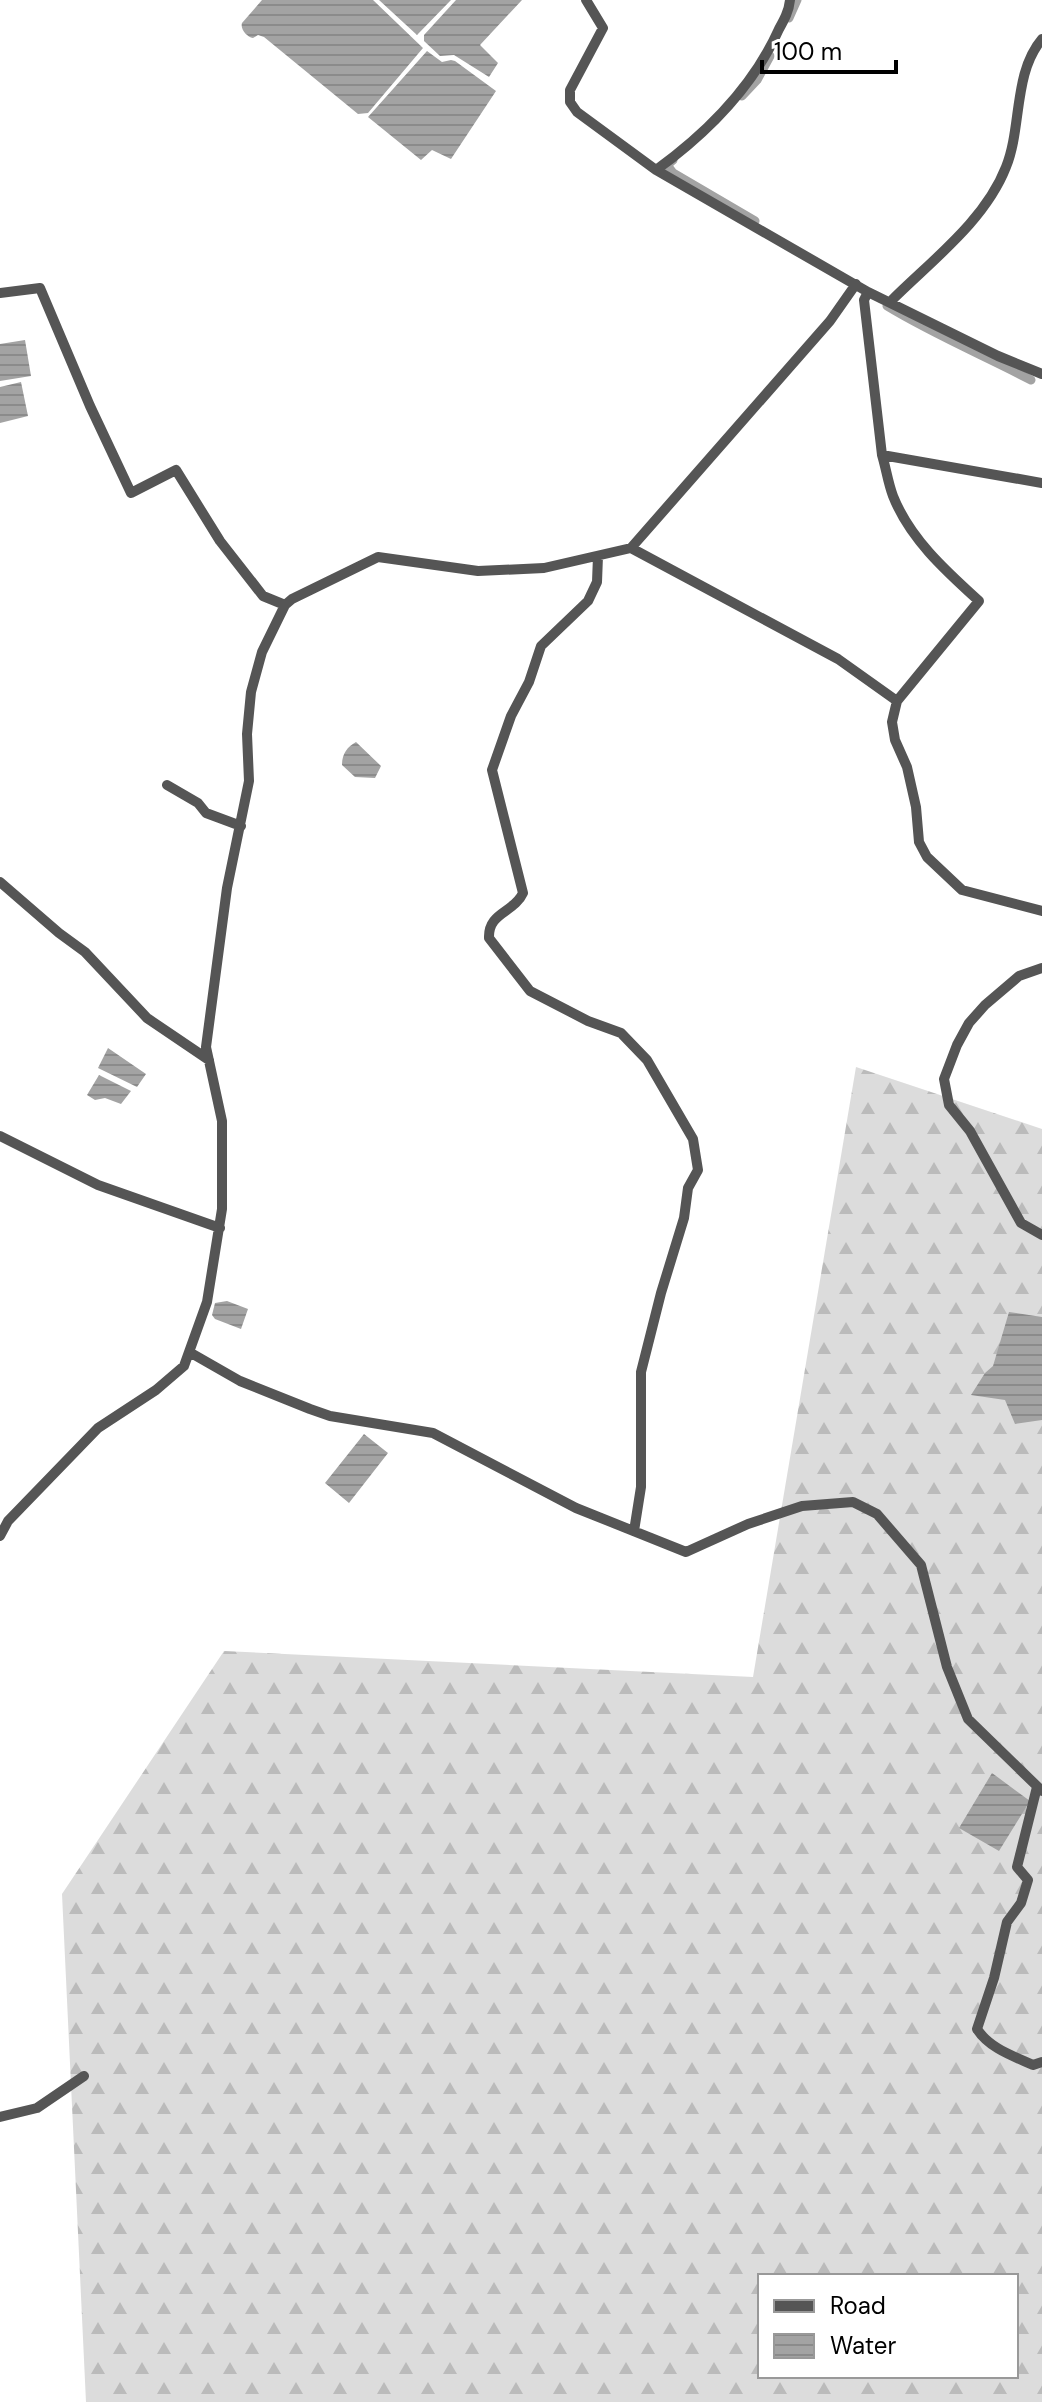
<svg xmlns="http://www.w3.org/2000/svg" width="1042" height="2402" font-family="'DM Sans',sans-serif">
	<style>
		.forest { fill: url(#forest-firs); fill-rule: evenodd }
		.water { fill: url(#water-rules) }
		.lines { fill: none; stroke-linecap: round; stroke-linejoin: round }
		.canal { stroke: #a3a3a3; stroke-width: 9 }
		.street { stroke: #555; stroke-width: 10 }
	</style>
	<defs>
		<pattern id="forest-firs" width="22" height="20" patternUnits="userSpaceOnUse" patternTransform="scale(2)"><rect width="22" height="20" fill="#dcdcdc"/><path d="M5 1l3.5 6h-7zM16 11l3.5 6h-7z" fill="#bbb"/></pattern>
		<pattern id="water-rules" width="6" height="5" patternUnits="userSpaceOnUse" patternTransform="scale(2)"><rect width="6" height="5" fill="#a3a3a3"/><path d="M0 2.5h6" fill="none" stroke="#8b8b8b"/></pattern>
	</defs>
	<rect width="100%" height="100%" fill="#fff"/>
	<path class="forest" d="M856 1067 1042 1129V2402H86L62 1894 224 1651 753 1677ZM760 2276H1016V2376H760Z"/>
	<path class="water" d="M262 0H373L423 48 368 113 358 114 264 37 258 35 253 38C247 37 240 29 242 23Z
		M379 0H451L417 35Z
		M456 0H522L480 45 498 63 489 77 454 55 440 56 424 41V35Z
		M427 51 442 62 451 60 455 61 496 91 451 159 432 150 421 160 368 117Z
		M25 340 31 376 0 381V344Z
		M21 382 28 416 0 423V387Z
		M356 742 381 766 375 778 355 777 342 765C342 754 347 747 356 742Z
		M108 1048 146 1074 137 1087 98 1068Z
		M99 1075 131 1091 121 1104 105 1098 95 1100 87 1095Z
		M227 1301 248 1309 241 1329 215 1319 212 1315 215 1303Z
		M1009 1312 1042 1317V1420L1015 1424 1005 1400 971 1395 985 1373 993 1366Z
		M364 1434 388 1453 349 1503 325 1483Z
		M992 1773 1030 1801 999 1851 959 1828Z"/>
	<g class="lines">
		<path class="canal" d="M789 18 797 0
			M742 96 757 80 770 56
			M673 160 667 165 673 173 755 221
			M887 306C933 334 983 355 1031 380"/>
		<path class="street" d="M586 0 603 28 570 90V102L577 112 656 170 868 292 998 356 1042 374
			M656 170C707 133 753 87 779 29 784 20 789 11 790 0
			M868 292 864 300 882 455 1042 483
			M0 293 40 288 90 406 131 493 176 470 220 541 263 596 285 605
			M891 301C931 261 985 221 1006 167 1022 128 1013 73 1042 39
			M882 455C886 468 888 483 893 496 910 539 946 571 979 601L897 701
			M631 548 838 659 897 701 892 722 895 740 907 767 916 807 919 842 927 857 962 890 1042 911
			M598 556 597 582 588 601 541 646 529 682 511 716 492 770 523 893C514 913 488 912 489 938L530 991 588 1021 621 1033 647 1060 693 1139 698 1170 688 1188 684 1218 661 1293 641 1372V1487L634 1531
			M167 785 198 803 206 813 241 826
			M0 882 59 933 85 952 147 1018 209 1060
			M1042 968 1019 976 985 1005 969 1023 957 1045 944 1079 949 1105 970 1131 1021 1223 1042 1235
			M0 1136 98 1185 220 1228
			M191 1353 240 1381 310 1409 330 1416 433 1433 576 1508 686 1552 748 1524 802 1506 853 1502 877 1514 921 1565 947 1667 968 1719 1042 1791
			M0 1536 8 1521 98 1428 156 1390 184 1366 207 1302 222 1209V1121L206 1047 227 888 249 781 247 734 251 692 262 652 285 605 292 599 378 557 478 571 544 568 631 548 830 321 856 284
			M1037 1787 1017 1867 1028 1880 1021 1903 1007 1922 994 1978 977 2029C989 2048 1013 2056 1033 2065L1042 2062
			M0 2117 37 2108 84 2076"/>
	</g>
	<rect x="758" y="2274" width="260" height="104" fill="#ffffff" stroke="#999999" stroke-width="2"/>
	<rect x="774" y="2300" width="40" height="12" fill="#555555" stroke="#999999" stroke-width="2"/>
	<text x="830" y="2314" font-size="24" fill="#000000">Road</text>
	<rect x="774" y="2334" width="40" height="24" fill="url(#water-rules)" stroke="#999999" stroke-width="2"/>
	<text x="830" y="2354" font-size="24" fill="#000000">Water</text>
	<path d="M762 60v12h134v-12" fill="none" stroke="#000000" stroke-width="4"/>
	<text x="774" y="60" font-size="24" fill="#000000" stroke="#ffffff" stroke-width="6" paint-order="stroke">100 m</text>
</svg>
